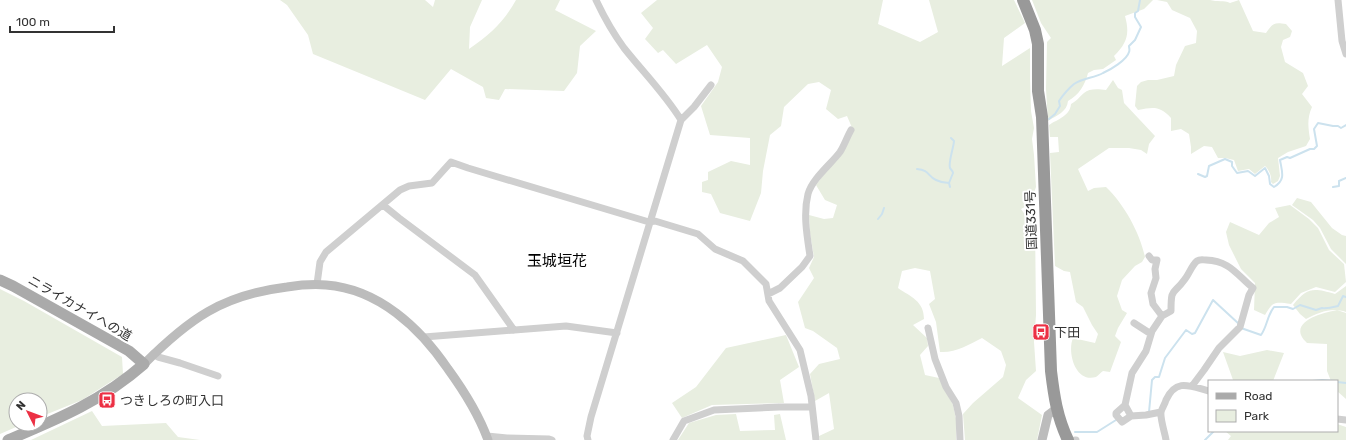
<svg xmlns="http://www.w3.org/2000/svg" width="1346" height="440" font-family="Rubik,'Noto Sans JP',sans-serif">
	<style>
		.green { fill: #e8eee0 }
		.lines { fill: none; stroke-linecap: round; stroke-linejoin: round }
		.stream { stroke: #cce2ee; stroke-width: 2 }
		.street { stroke: #cfcfcf; stroke-width: 7 }
		.secondary { stroke: #bcbcbc; stroke-width: 9 }
		.primary { stroke: #aaa; stroke-width: 11 }
		.highway { stroke: #999; stroke-width: 12 }
		.labels { text-anchor: middle; dominant-baseline: central; stroke-width: 4; stroke-linejoin: round; paint-order: stroke }
		.street-label { font-size: 13px; fill: #323232; stroke: #fff }
		.poi-label { font-size: 13px; fill: #323232; stroke: #fff; text-anchor: start }
		.quarter-label { font-size: 15px; fill: #000; stroke: #fff }
	</style>
	<rect width="100%" height="100%" fill="#fff"/>
	<path class="green" d="M280 0H425L433 7 435 0H482L470 27 469 49C491 34 503 23 516 0H560L555 10 596 31 580 46 577 73 564 91 505 89 499 100 486 98 483 87 451 69 425 100 313 54 308 35 287 5Z
		M657 0H883L878 24 920 42 938 32 929 0H1014L1025 23 1004 38 1002 66 1030 48V78L1031 111 1034 128 1032 139 1034 155 1036 187 1030 204 1021 209 1026 216 1031 213 1035 220 1036 315 1034 342 1036 371 1026 380 1018 398 1042 415 1037 440H965L963 414 973 403 1003 377 1006 365 1001 351 982 338C968 345 956 353 940 352L936 322 929 304 935 299 930 271 915 268 902 271 898 288C911 297 924 301 924 319L913 325 927 338 928 346 920 355 925 375 939 378 953 405 956 419V440H820L819 436 834 429 829 393 815 401 810 374 819 364 840 359 837 348 813 331 805 328 798 302 814 278 809 268 814 257 810 233 809 215 824 219 833 218 837 205 825 200 816 185 831 165 853 130 847 116 838 119 826 109 831 90 819 82 808 84 784 107 781 126 770 135 763 171 761 193 750 221 720 213 711 194 702 192V182L708 180V172L731 161 750 165V138L710 135 701 106 718 82 722 67 707 45 676 64 663 50 658 53 645 39 653 28 641 13Z
		M1032 0H1153L1144 9 1125 16C1130 34 1127 43 1114 56L1116 60 1103 69 1094 70 1088 73C1085 85 1079 95 1068 101 1067 112 1057 115 1048 121L1046 89 1047 42 1051 38 1041 23Z
		M1157 0H1210C1217 2 1224 0 1230 3L1239 0 1253 31 1266 33C1273 23 1274 22 1286 24L1292 31 1290 37 1283 40 1281 47 1285 62 1303 73 1308 86 1302 94 1312 107C1307 118 1308 127 1310 139L1306 146 1288 152 1278 158 1280 176 1278 181 1273 184 1271 182C1272 176 1269 170 1265 166L1255 174 1249 169 1238 171 1234 160 1225 158H1218L1212 147 1204 146 1191 154V147L1189 134 1181 129 1171 131V118C1160 106 1154 107 1138 110L1135 106 1137 86 1141 82 1148 80H1157L1174 76 1176 65 1185 46 1196 43 1197 31 1190 18 1172 10 1167 2Z
		M1113 80 1118 88 1122 90 1124 103 1155 136 1149 144 1147 154 1141 150 1129 148H1109L1078 169 1088 191 1094 188 1106 187C1124 204 1140 233 1145 257L1142 262 1135 266 1122 280 1117 296 1122 310 1127 313 1118 328 1115 336 1121 342 1110 372 1103 371C1101 372 1098 376 1096 377 1075 383 1067 352 1073 338L1095 343 1098 334 1092 325 1083 307 1076 302 1070 272 1064 271 1055 266 1050 153 1059 152 1058 137H1050L1049 125C1058 119 1070 116 1071 104 1077 101 1079 97 1084 93 1089 88 1099 89 1106 90Z
		M1297 198 1311 202 1332 228 1342 235 1346 236V264L1331 249 1320 228 1313 220 1292 205Z
		M1290 205 1309 219 1318 228 1329 250 1344 264 1346 282 1335 292 1316 287 1301 293 1291 304C1275 302 1273 301 1265 315L1254 310 1255 283 1241 269 1229 245 1226 232 1230 222 1259 235 1269 223 1279 217 1275 208Z
		M1346 286V312C1332 307 1319 312 1306 319L1300 314 1293 305C1308 287 1313 288 1335 294Z
		M0 289 24 301 122 357 123 374 82 400 40 417V400H16V424H23L0 434Z
		M1337 310 1346 313V399L1337 391V381H1331L1327 371V344L1307 343C1305 341 1302 338 1301 335 1295 319 1327 312 1337 310Z
		M786 335 799 367 780 380 784 403 712 405 682 418 672 403 696 387 726 348Z
		M1267 350 1284 353 1273 381H1231L1233 380 1223 352 1240 356Z
		M92 411 102 426 166 423 178 437 200 440H31Z
		M736 414 740 431 775 430 774 415 780 414 786 440H678L689 423 716 415Z
		M1337 424 1346 427V440H1228L1231 436 1225 431H1337Z"/>
	<g class="lines">
		<path class="stream" d="M1049 119 1055 114 1060 106 1059 101C1063 95 1068 89 1074 84 1083 78 1094 78 1103 73 1110 70 1127 60 1129 52 1130 50 1129 48 1129 46L1135 40 1141 27 1135 17V13L1138 11 1140 0
			M917 169C930 170 927 176 936 180 940 182 945 183 949 183L950 187
			M1198 174 1205 177 1207 176 1209 166 1225 159 1232 162V166L1237 173 1248 171 1255 176 1265 168 1269 176 1270 184 1274 187C1286 180 1282 172 1280 160L1287 157 1290 158 1310 149H1314L1317 146 1314 129 1318 123 1333 126H1338L1341 128 1346 125
			M949 183 953 173C953 171 951 170 950 168 948 163 954 146 954 141L951 138
			M1333 187 1339 186V181L1346 178
			M878 219 882 214 884 208
			M1241 328 1261 335C1267 327 1267 316 1274 307H1287L1293 309 1300 305 1316 310 1322 308C1327 309 1334 307 1338 306L1343 296 1346 297
			M1312 381 1322 380 1335 381
			M1337 382 1346 383
			M1149 412 1152 380 1155 377H1159L1165 358 1186 330 1192 334 1195 333 1213 300 1239 324
			M1075 432H1097L1116 420
			M1205 440 1214 431"/>
		<path class="street" d="M596 0C604 17 613 33 624 48 643 72 665 94 681 120
			M1338 0 1342 41 1346 54
			M383 205 399 218 475 275 514 330
			M1149 256 1152 260H1157L1155 269 1156 278 1151 293 1153 304 1162 316
			M317 284 320 262 326 252 400 190 409 186 432 183 451 162 468 168 649 222 655 221 698 234 715 249 743 261 766 284 769 301 800 350 811 396 816 440
			M768 294 780 288 802 267 810 256C807 236 803 214 808 194 812 179 831 164 840 152 844 146 847 137 851 130
			M1134 323 1151 334
			M928 328 935 359 946 387 956 403 959 416 960 440
			M424 337 566 326 617 333
			M153 354 158 357 180 363 218 376
			M1125 405 1131 416 1146 415 1161 412
			M1131 416 1122 422 1116 415V413L1125 405 1132 373 1146 351 1152 331 1162 316 1171 311C1171 286 1173 296 1185 279 1189 274 1192 265 1197 261 1200 259 1203 260 1206 260 1230 261 1236 274 1253 288L1249 295 1240 327 1219 348 1204 370 1192 386
			M1337 419 1346 420
			M487 436 507 438 549 439 552 440
			M588 440 587 436 591 417 681 120 694 107 711 85
			M673 440 684 421 714 410 779 407H812
			M1075 440H1076
			M1166 440C1165 433 1160 419 1161 412 1162 408 1165 404 1166 400 1176 378 1190 386 1209 391"/>
		<path class="secondary" d="M144 364C189 319 222 295 287 287 300 285 313 284 326 285 379 289 420 328 448 369 464 391 479 415 488 440
			M1042 440 1048 415 1056 409"/>
		<path class="primary" d="M0 280 13 286 129 351 144 364C102 401 58 419 8 440"/>
		<path class="highway" d="M1023 0 1035 30 1038 44V91L1042 117 1051 371C1054 396 1057 417 1068 440"/>
	</g>
	<defs>
		<g id="bus-square" transform="scale(0.9)"><rect x="-9" y="-9" width="18" height="18" rx="4" fill="#ec3044" stroke="#fff"/><path d="M-5-6H5V4H4V6H2V4H-2V6H-4V4H-5ZM-3.5-4V0h7V-4ZM-3.5 1.2v1.5H-2V1.2ZM2 1.2v1.5H3.5V1.2Z" fill="#fff"/></g>
	</defs>
	<g fill-rule="evenodd">
		<use href="#bus-square" x="1041" y="332"/>
		<use href="#bus-square" x="107" y="400"/>
	</g>
	<g class="labels">
		<g class="street-label">
			<text transform="translate(1031 220) rotate(-92)">国道331号</text>
			<text transform="translate(80 308) rotate(30)">ニライカナイへの道</text>
		</g>
		<g class="poi-label">
			<text x="1054" y="332">下田</text>
			<text x="120" y="400">つきしろの町入口</text>
		</g>
		<g class="quarter-label">
			<text x="557" y="261">玉城垣花</text>
		</g>
	</g>
	<rect x="1208" y="380" width="130" height="52" fill="#ffffff" stroke="#adadad"/>
	<rect x="1216" y="393" width="20" height="6" fill="#aaaaaa" stroke="#adadad"/>
	<text x="1244" y="400" font-size="12" fill="#323232">Road</text>
	<rect x="1216" y="410" width="20" height="12" fill="#e8eee0" stroke="#adadad"/>
	<text x="1244" y="420" font-size="12" fill="#323232">Park</text>
	<g transform="translate(28 412) rotate(312)"><circle r="19" fill="#ffffff" stroke="#adadad"/>
	<path d="M0-3L7 15L0 10L-7 15Z" fill="#ec3044"/>
	<text y="-6" font-size="11" font-weight="bold" text-anchor="middle" fill="#323232">N</text>
	</g>
	<path d="M10 26v6h104v-6" fill="none" stroke="#323232" stroke-width="2"/>
	<text x="16" y="26" font-size="12" fill="#323232" stroke="#ffffff" stroke-width="3" paint-order="stroke">100 m</text>
</svg>
